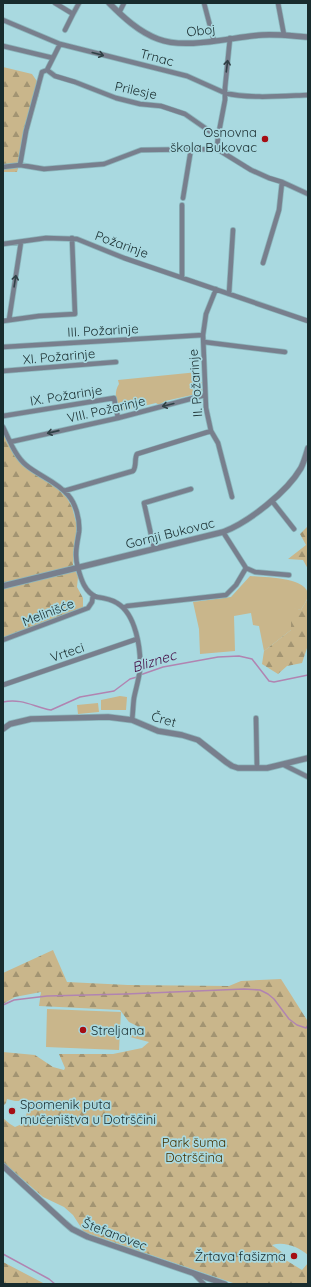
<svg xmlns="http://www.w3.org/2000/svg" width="311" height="1287" font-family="Quicksand,sans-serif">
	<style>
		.green { fill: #c9b68b }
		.forest { fill: url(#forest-firs) }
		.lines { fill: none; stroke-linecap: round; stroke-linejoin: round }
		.stream { stroke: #b184b1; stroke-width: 1.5 }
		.minor-casing { stroke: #8cb6bc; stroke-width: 6 }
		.tertiary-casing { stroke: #8cb6bc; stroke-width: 7 }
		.minor { stroke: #787f8d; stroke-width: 4.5 }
		.tertiary { stroke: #787f8d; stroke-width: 5.5 }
		.oneway { stroke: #304146 }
		.poi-dot { fill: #a50d14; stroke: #a9d9e0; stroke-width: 1.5 }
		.labels { text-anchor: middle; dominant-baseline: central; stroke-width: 3.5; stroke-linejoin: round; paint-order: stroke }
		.street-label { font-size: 13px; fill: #182c2e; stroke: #a9d9e0 }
		.poi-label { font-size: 13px; fill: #182c2e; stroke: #a9d9e0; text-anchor: end }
		.park-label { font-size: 13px; fill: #433100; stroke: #a9d9e0 }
		.water-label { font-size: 14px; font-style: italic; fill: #460f47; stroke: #a9d9e0 }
	</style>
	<defs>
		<pattern id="forest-firs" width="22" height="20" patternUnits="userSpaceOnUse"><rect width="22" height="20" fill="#c9b68b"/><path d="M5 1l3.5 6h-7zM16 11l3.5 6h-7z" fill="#a29472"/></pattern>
	</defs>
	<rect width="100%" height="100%" fill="#a9d9e0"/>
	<path class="green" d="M198 372V382H202V391L192 395 165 401 159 405 156 403 122 411 119 413C117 403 113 393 119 384L118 380Z
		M250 576C263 577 310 577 308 596 307 601 303 606 301 610L291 608V630L264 651 259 626 253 625 251 613 234 616 235 651 200 654 199 629 193 602 231 597Z
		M120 696 127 697 126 710H101V700Z
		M98 703 99 712 78 714 77 705Z
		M47 1009 121 1012 119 1050 46 1047Z"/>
	<path class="forest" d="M3 67 32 74 41 87 17 172H3Z
		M3 432 22 463 59 490 67 498 72 507 77 526 73 564 78 577 77 587 83 598V608L3 638Z
		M308 526V569L303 560 288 559 306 545 300 534Z
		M308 598V645L302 663 287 666 278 674 262 664 264 651 291 630V607L301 610Z
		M53 950 67 982 128 985 229 986 241 981 281 979 307 1020 308 1019V1255C299 1247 284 1241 272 1245L283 1253 284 1259 302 1270 308 1263V1284H236L84 1232 73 1215 64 1207 43 1197 3 1162V1118L10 1124 15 1127 24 1123 29 1105 24 1101H15L7 1099 6 1103 3 1106V1052L35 1055 53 1067 64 1070 65 1068 59 1054H113L142 1048 149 1042 130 1037 139 1029V1027L129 1022 120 1010 39 1006 41 992 15 997 3 1004V973Z
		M3 1262 45 1284H3Z"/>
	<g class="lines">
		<path class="stream" d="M140 675 163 667 218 657 239 656 252 659 269 681 274 682 308 675
			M3 702C22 698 34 707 51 710L80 697 114 691 130 679 137 677
			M3 1005 14 1000 47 996 126 994 244 989 260 990 268 994 274 999 289 1019 297 1025 306 1028 308 1025
			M3 1254 49 1279 55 1284"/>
		<g class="minor-casing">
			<path id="minor" d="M55 3 73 14
				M204 3 214 41
				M278 3 284 35
				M119 13 124 3
				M3 20 60 44 187 76 225 93C249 99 283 96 308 95
				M65 30 73 14 79 3
				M3 46 53 58
				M47 70 55 76 75 82 116 98 140 104 161 106 185 114 218 137
				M217 149 218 137 225 100V88L230 38
				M20 165 26 131 42 72 47 70 60 44
				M3 167 20 165 44 169 104 164 141 150 217 149 251 170 269 178 282 182 308 194
				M183 198 191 149
				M3 244 46 238 77 239 124 258 308 321
				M263 263 279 210 282 182
				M182 277V205
				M216 289 206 314 203 335 206 408 211 431 218 443 232 497
				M229 294 233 230
				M9 320 21 242
				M3 321 39 316 75 314 72 238
				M204 342 285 352
				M3 347 203 335
				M3 371 116 362
				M3 416 114 398 118 418
				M3 427C9 439 15 456 26 465 39 476 56 481 68 495 76 504 80 520 79 532 77 544 74 556 78 568 81 579 85 593 97 597 104 598 111 599 117 603 136 614 141 649 140 669 139 679 136 688 134 698 133 705 133 713 132 720
				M10 442 118 418 205 395
				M64 491 133 471C137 466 134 459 137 454L211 431
				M272 501 294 529
				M223 532 246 568 255 572 289 575
				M154 548 144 503 191 489
				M124 608 127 606 226 595 236 585 246 568
				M3 640 88 608 92 602 93 595
				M3 685 137 639
				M256 718 257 768
				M284 765 308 777
				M193 1273 204 1284"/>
		</g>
		<g class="tertiary-casing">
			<path id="tertiary" d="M109 3C123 17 139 32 158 39 186 50 232 37 262 35 277 34 293 36 308 37
				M3 586 223 532C249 522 287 492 301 468 304 462 306 455 308 448
				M3 729 10 724 31 719 108 717 132 720 158 731 182 735 198 740 226 762 232 766 238 768H267L308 758
				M3 1166 65 1223 72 1229 88 1237 225 1284"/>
		</g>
		<use href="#minor" class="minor"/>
		<use href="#tertiary" class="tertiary"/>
	</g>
	<defs><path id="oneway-shaft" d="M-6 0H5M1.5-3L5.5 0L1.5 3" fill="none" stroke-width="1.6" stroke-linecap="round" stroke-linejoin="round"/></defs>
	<g class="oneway">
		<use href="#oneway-shaft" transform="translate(98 54) rotate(15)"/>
		<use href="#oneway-shaft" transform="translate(227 66) rotate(-83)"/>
		<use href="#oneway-shaft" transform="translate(15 281) rotate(-81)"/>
		<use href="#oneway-shaft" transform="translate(168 405) rotate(166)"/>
		<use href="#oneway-shaft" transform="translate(53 432) rotate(167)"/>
	</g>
	<g class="poi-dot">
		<circle cx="265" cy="139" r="4"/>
		<circle cx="83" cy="1030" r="4"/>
		<circle cx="12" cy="1111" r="4"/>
		<circle cx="294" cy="1256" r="4"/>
	</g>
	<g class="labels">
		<g class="street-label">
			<text transform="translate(201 30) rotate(-6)">Oboj</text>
			<text transform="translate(157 57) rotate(15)">Trnac</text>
			<text transform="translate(136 90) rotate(12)">Prilesje</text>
			<text transform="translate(122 244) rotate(20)">Požarinje</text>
			<text transform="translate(103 330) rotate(-3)">III. Požarinje</text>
			<text transform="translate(59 356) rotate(-5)">XI. Požarinje</text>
			<text transform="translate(195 383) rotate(-94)">II. Požarinje</text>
			<text transform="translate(66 395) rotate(-9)">IX. Požarinje</text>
			<text transform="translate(106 409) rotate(-13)">VIII. Požarinje</text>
			<text transform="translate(170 533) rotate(-14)">Gornji Bukovac</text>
			<text transform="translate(48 612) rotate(-21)">Melinišće</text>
			<text transform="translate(67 652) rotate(-19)">Vrteci</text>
			<text transform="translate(164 719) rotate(16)">Čret</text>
			<text transform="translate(115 1234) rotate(21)">Štefanovec</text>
		</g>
		<g class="poi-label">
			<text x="257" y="132">Osnovna<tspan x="257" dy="15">škola Bukovac</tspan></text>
			<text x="91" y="1030" text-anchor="start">Streljana</text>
			<text x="20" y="1104" text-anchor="start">Spomenik puta<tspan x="20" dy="15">mučeništva u Dotrščini</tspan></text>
			<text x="286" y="1256">Žrtava fašizma</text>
		</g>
		<g class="park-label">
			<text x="194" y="1142">Park šuma<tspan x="194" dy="15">Dotrščina</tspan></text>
		</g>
		<g class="water-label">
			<text transform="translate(154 661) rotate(-17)">Bliznec</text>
		</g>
	</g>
	<rect width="311" height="1287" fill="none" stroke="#182c2e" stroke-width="8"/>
</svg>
